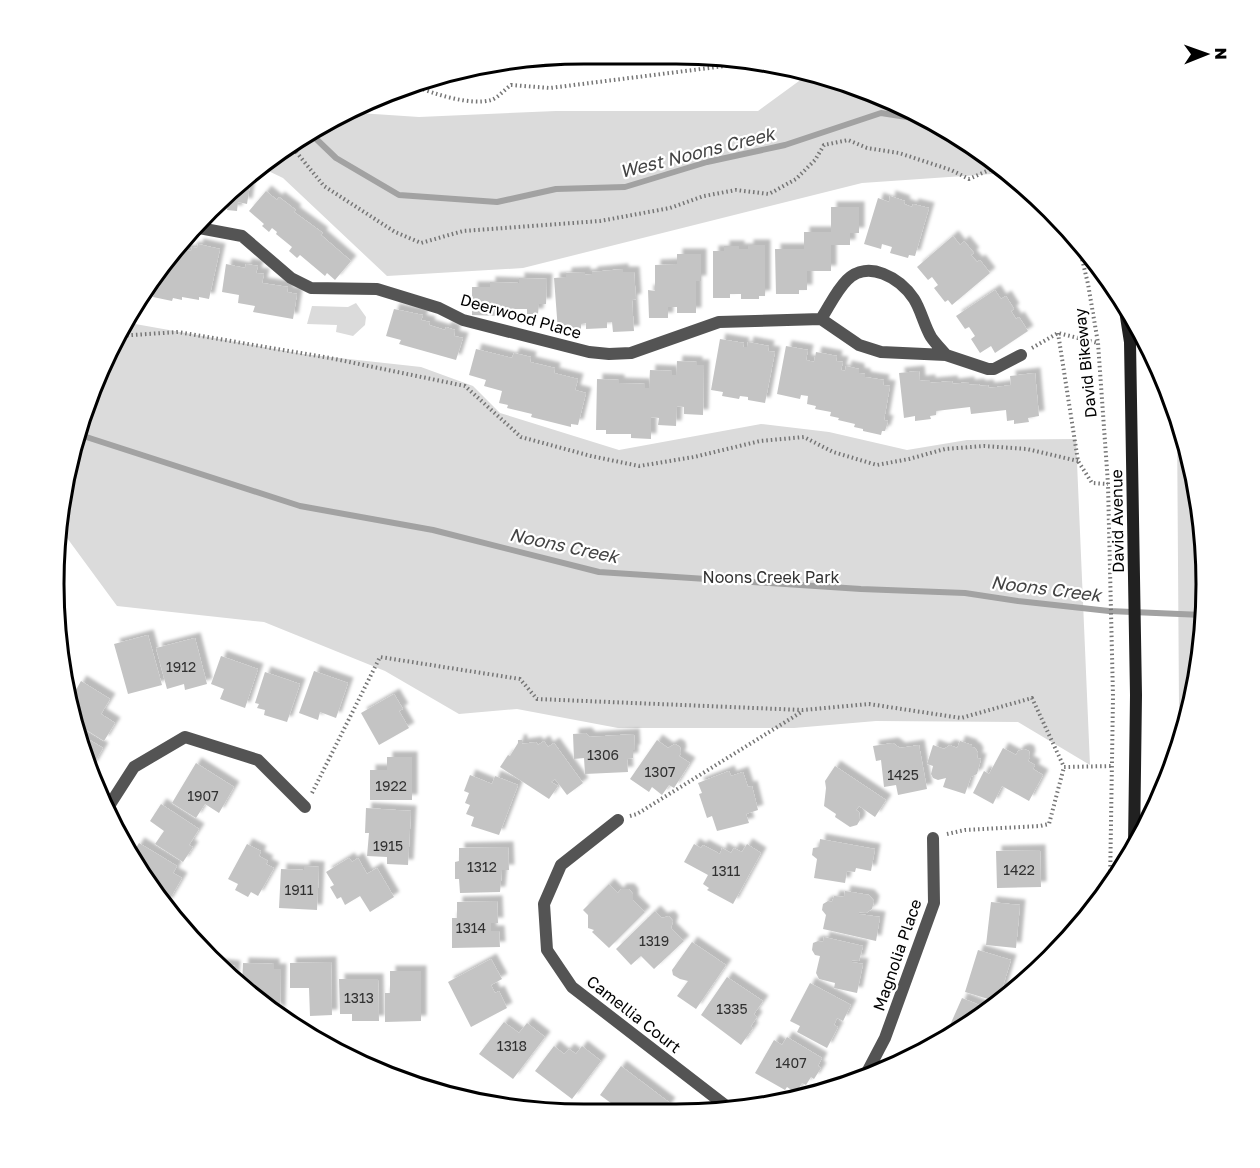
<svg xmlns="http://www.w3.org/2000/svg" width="1260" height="1168" font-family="'Golos Text',sans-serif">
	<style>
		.green { fill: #dbdbdb }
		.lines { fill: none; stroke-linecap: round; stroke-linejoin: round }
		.stream { stroke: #a2a2a2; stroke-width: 6 }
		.building { fill: #c4c4c4; filter: url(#shadow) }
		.path { stroke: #767676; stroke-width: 4; stroke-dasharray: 1.5 3; stroke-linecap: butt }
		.street { stroke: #545454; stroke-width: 12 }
		.secondary { stroke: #212121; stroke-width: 12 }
		.labels { text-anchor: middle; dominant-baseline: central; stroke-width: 4.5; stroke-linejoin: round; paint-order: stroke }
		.number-label { font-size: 14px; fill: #313131 }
		.street-label { font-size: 16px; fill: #000; stroke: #fff }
		.park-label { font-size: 16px; fill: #323232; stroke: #fff }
		.water-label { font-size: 18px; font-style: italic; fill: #434343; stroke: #fff }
		.rim { fill: none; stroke: #000; stroke-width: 3 }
	</style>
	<defs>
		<filter id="shadow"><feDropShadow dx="5.5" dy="-5.5" stdDeviation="1.5" flood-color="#0004"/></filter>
	</defs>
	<rect width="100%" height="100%" fill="#fff"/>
	<path class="green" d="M810 73 879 94 971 144 1007 173 862 183 523 268 387 276 283 178 258 166 344 112 419 117 556 111H758Z
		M356 303 366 317 365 325 353 336 336 332 337 325 307 324 312 306 348 307Z
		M124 322 303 354 421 367 473 386 500 413 619 450 761 424 829 432 907 450 967 440 1076 439 1090 765 1018 722 876 721 794 728H618L517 709 459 714 385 671 264 622 117 606 59 527 72 446Z
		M1177 419 1196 481 1206 584 1196 688 1183 729 1179 707Z"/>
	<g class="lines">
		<path class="stream" d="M310 133 336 158 399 195 497 202 556 189 625 187 707 162 785 145 881 113 926 120
			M77 434 300 506 433 530 599 572 861 589 965 593 1018 601 1109 611 1203 615"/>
	</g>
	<path class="building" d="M506 62 505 71 467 69 480 64Z
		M247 177 251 178 247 204 238 202 237 211 227 210 228 205 219 204Z
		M266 191 277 200 279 197 296 210 294 212 323 233 321 235 351 261 335 280 327 273 325 276 300 255 297 258 289 251 292 247 276 234 277 232 272 228 269 232 262 226 264 224 249 211Z
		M890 196 905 201 904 204 912 207 913 204 929 208 915 256 909 255 908 258 890 253 892 247 882 244 881 249 864 244 878 198 889 202Z
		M831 207H859V233H850V245H831V271H807V290H799V294H776L775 249H804V232H831Z
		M953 236 960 245 964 241 974 253 971 255 977 262 980 260 990 273 952 305 948 300 945 302 934 288 938 285 932 277 928 280 917 267Z
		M198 244 220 249 209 299 199 297V300L182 297V300L173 298 172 301 153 297 158 273 176 248 191 251 192 247 197 248Z
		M748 245H765V296H759V299H741V294H730V298H713V251H724V246H739V249H748Z
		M677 254H701V281H696V313H677V307H668V318H649L648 290 655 291V265L677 264Z
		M226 264 245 268 246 264 258 266 256 273 264 274 262 283 288 287 287 292 297 294 293 319 253 312 255 306 238 303 239 295 222 292Z
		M623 269V272H634L636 299 632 300 634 331 613 332 612 322H607V328L586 329V323L581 324V330L558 331 554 278 566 277V273L585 272V275L592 274V272Z
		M519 278 547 279 546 304H539L538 314H527V309H510V312H500V316L472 315V287H490V282L519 283Z
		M995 290 1001 299 1006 296 1014 309 1011 311 1016 319 1019 317 1028 331 995 353 991 346 980 353 971 339 975 336 969 327 965 329 956 316Z
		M394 309 423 315 421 320 430 322 429 325 445 330 446 327 455 330 454 336 463 338 456 360 399 344 401 340 386 336Z
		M720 339 744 343 743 347H747L748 342 769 346 768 351 775 352 765 403 748 400V397L740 396 739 399 722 396 723 392 711 390Z
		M786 346 808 350 806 360 814 362 816 352 837 356 836 361 843 362 841 370 845 371 846 366 859 369V373L865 374V377L884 380 883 385 890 386 884 420 888 421 885 431H882L881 435 863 431V429L854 427 855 424 838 420 839 418 830 416 831 412 815 409 816 406 807 404 808 396 801 395 800 399 777 394Z
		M476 349 512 358 514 353 531 357 530 362 555 368 554 373 578 379 575 390 586 393 578 425 571 424V427L531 417 532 414 507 408 508 405 499 403 502 391 484 386 486 380 469 375Z
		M677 361 697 362V365H704L703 415 684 414V407L677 406 676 426 658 425 659 418 651 417V439L631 438V434H606V430H596L597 379 619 380V383L645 384V388H649L650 370 672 371V375H676Z
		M919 371 920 381 930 380V383L952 381 953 384 969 382V385L979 384 980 386 988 385 989 388 1011 385 1010 376 1035 373 1039 416 1028 418 1029 422 1014 424V420L1007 421 1006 410 971 414 970 407 936 411V415L930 416 931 419 915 421V416L904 418 899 373Z
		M148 635 162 685 128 694 114 644Z
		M195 638 207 684 185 690 184 684 167 689 156 648Z
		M221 656 258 669 245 708 220 699 224 689 211 684Z
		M314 671 348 683 336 718 320 712 318 720 299 713Z
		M265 672 300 684 287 722 264 715 265 710 257 708 259 704 255 703Z
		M81 681 110 699 101 714 115 723 104 741 75 723 69 702Z
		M394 694 403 709 399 711 409 728 379 745 361 713Z
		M78 733 103 748 92 767 88 765Z
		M586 733 590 737 634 734 635 750H633V758L627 759 628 772 585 774 584 758 574 759 573 734Z
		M518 740H522V744L536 742 538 745 544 741 548 747 554 743 583 783 567 795 555 779 551 782 558 786 549 799 500 767 508 755 510 756 518 743Z
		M657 740 668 748 675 744 680 747 681 753 679 756 690 763 674 788 669 785 662 795 652 787 649 792 630 779Z
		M960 741 972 745V747L975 748 978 753 977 758 981 759 977 774 971 777 965 794 943 787 946 778 938 780 933 778 931 774 933 766 927 764 933 745 944 749 950 745 957 748Z
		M893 743 900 748 919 745 927 789 898 795 896 785 884 787 881 760 876 761 873 746Z
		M1003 748 1016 755 1018 751 1024 749 1029 751 1030 757 1028 761 1035 765 1033 769 1043 775 1029 801 1002 786 993 804 973 793 984 771 989 774Z
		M387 757H412V800H370V770H387Z
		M196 763 234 787 219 813 205 804 196 818 172 803Z
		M835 766 886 800 875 817 859 806 856 810 859 812 860 820 857 825 850 827 835 817 836 814 824 806 826 788 825 781Z
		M729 771 731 776 743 772 748 787 752 786 758 810 746 814 749 823 717 831 712 816 707 818 699 794 702 793 698 783Z
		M470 775 492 784 495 776 518 785 499 835 471 826 474 817 466 814 470 805 465 803 469 793 464 791Z
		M161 804 199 829 189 845 193 847 183 862 155 844 164 831 150 821Z
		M366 808 411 811 408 865 387 864V857L367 856 369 833H365Z
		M820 839 875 849 871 871 856 868 855 872 847 871 845 883 814 878 817 859 812 855 813 848 819 847Z
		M139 843 177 866 173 873 182 878 167 904 161 900 144 879 131 856Z
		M247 844 261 851 259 856 268 861 266 864 274 868 258 896 251 892 248 897 235 890 238 884 228 879Z
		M694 844 701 848 703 845 720 854 722 848 731 853 734 848 742 852 747 844 761 853 733 904 707 890 709 888 703 884 708 875 684 862Z
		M508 847 509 870H502L500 892 460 893 459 879H455V862L459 861V848Z
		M1040 850 1041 887 997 888 996 851Z
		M349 858 352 862 358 858 367 874 377 868 394 897 370 912 360 896 345 905 341 897 337 899 330 887 334 885 326 872Z
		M304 866 319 867 317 910 279 908 281 869 304 870Z
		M609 884 618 893 621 889H629L633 894V900L645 912 609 948 592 932 594 930 588 928V915L583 910Z
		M845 891 869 895 874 901 872 909 866 913 859 912V914L880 917 876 941 823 929 826 915 822 910 823 904 828 901 832 902 834 896 844 897Z
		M497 901 498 923H491V931H499L500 947 452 948V918H457V902Z
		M991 902 1020 905 1016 948 986 945Z
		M655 911 662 918 669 916 673 921 671 928 684 941 654 969 641 956 631 965 616 949Z
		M824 937 863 946 859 961 852 960V962L863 964 857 993 834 988 835 983 819 979 816 973 820 956 815 955 812 950 813 943 818 941 823 942Z
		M692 942 726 965 696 1009 677 996 688 981 680 979 673 975 672 970Z
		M978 950 1011 960 998 1002 965 992Z
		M491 959 502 979 491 985 495 993 499 991 507 1008 471 1027 448 982Z
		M331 962 332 1015 310 1016 309 988H290V963Z
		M243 963 274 964V969H281L280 1013 242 984Z
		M216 964 235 966 234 978 224 970Z
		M390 971H421V1021L385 1022V993H390Z
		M727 977 763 1001 754 1014 757 1017 751 1026 753 1028 741 1045 701 1015Z
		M339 979H378L379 1021H352V1014H340Z
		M810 983 851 1005 843 1021 837 1018 834 1025 838 1027 827 1048 797 1032 800 1026 790 1021Z
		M962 998 989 1009 970 1025 953 1034 947 1032Z
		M504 1022 519 1033 527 1023 545 1037 513 1079 479 1054Z
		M787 1037 822 1058 818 1066 821 1068 814 1079 811 1077 806 1085 802 1083 796 1093 787 1087 785 1090 755 1073 774 1040 782 1045Z
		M554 1046 564 1054 569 1049 576 1054 582 1046 601 1061 572 1099 535 1071Z
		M621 1066 670 1103 662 1114 623 1112 600 1095Z"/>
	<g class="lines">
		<path class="path" d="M415 86C433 94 472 106 491 100 498 98 505 89 511 85L550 88 749 63
			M289 147 293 148 324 186 395 232 421 243 463 231 600 221 670 208 704 196 736 190 769 194 796 179 815 160 824 145 848 140 867 148 899 153 951 170 969 179 998 166
			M1078 242 1088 284 1098 343 1108 484 1113 697 1110 886
			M1058 333 1078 461 1092 483 1108 484
			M118 336 178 332 330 358 465 386 521 437 591 456 639 466 694 457 760 441 804 437 833 452 877 465 909 459 945 449 984 446 1027 449 1078 461
			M1032 348 1058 333 1098 343
			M312 793 380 657 520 679 537 699 803 710 869 704 961 718 1032 698 1064 767 1113 766
			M630 816 637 814 803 711
			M947 834 965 830 1040 826 1049 824 1064 767"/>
		<path class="street" d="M194 227 242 236 291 278 311 288 377 289 439 308 463 320 589 352 609 354 631 353 719 322 821 319 859 345 881 352 946 355 988 369H994L1021 355
			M821 319C829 307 836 291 847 280 868 259 900 278 914 299 921 310 924 325 931 337 935 343 941 349 946 355
			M107 809 134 767 185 737 258 760 305 807
			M618 820 561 865 544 904 547 950 572 987 730 1109
			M864 1078 885 1038 934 903 933 838"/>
		<path class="secondary" d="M1124 304 1130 342 1136 695 1134 846
			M374 1068 390 1075"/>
	</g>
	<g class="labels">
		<g class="number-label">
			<text x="181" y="666">1912</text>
			<text x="603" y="754">1306</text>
			<text x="660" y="771">1307</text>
			<text x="903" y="774">1425</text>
			<text x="391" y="785">1922</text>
			<text x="203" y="795">1907</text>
			<text x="388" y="845">1915</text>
			<text x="482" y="866">1312</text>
			<text x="1019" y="869">1422</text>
			<text x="726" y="870">1311</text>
			<text x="299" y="889">1911</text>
			<text x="471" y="927">1314</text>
			<text x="654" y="940">1319</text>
			<text x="359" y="997">1313</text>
			<text x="732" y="1008">1335</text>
			<text x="512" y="1045">1318</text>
			<text x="791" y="1062">1407</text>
		</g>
		<g class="street-label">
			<text transform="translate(521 316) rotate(16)">Deerwood Place</text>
			<text transform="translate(1085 363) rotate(-96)">David Bikeway</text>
			<text transform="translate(1117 521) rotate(-91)">David Avenue</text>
			<text transform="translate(897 955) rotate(-71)">Magnolia Place</text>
			<text transform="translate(634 1014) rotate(38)">Camellia Court</text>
		</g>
		<g class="park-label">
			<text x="771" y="577">Noons Creek Park</text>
		</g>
		<g class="water-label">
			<text transform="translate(697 152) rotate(-14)">West Noons Creek</text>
			<text transform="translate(564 545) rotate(12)">Noons Creek</text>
			<text transform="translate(1046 588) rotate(7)">Noons Creek</text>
		</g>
	</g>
	<path d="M0 0H1260V1168H0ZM584 64H676A520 520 0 0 1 1196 584V584A520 520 0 0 1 676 1104H584A520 520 0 0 1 64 584V584A520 520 0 0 1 584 64Z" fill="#fff" fill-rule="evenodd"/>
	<path class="rim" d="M584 64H676A520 520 0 0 1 1196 584V584A520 520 0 0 1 676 1104H584A520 520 0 0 1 64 584V584A520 520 0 0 1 584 64Z"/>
	<g transform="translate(1206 54) rotate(89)" stroke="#ffffff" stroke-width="4.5" paint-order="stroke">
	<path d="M0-4.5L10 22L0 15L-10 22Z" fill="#000000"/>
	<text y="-9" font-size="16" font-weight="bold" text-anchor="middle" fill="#000000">N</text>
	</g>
</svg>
